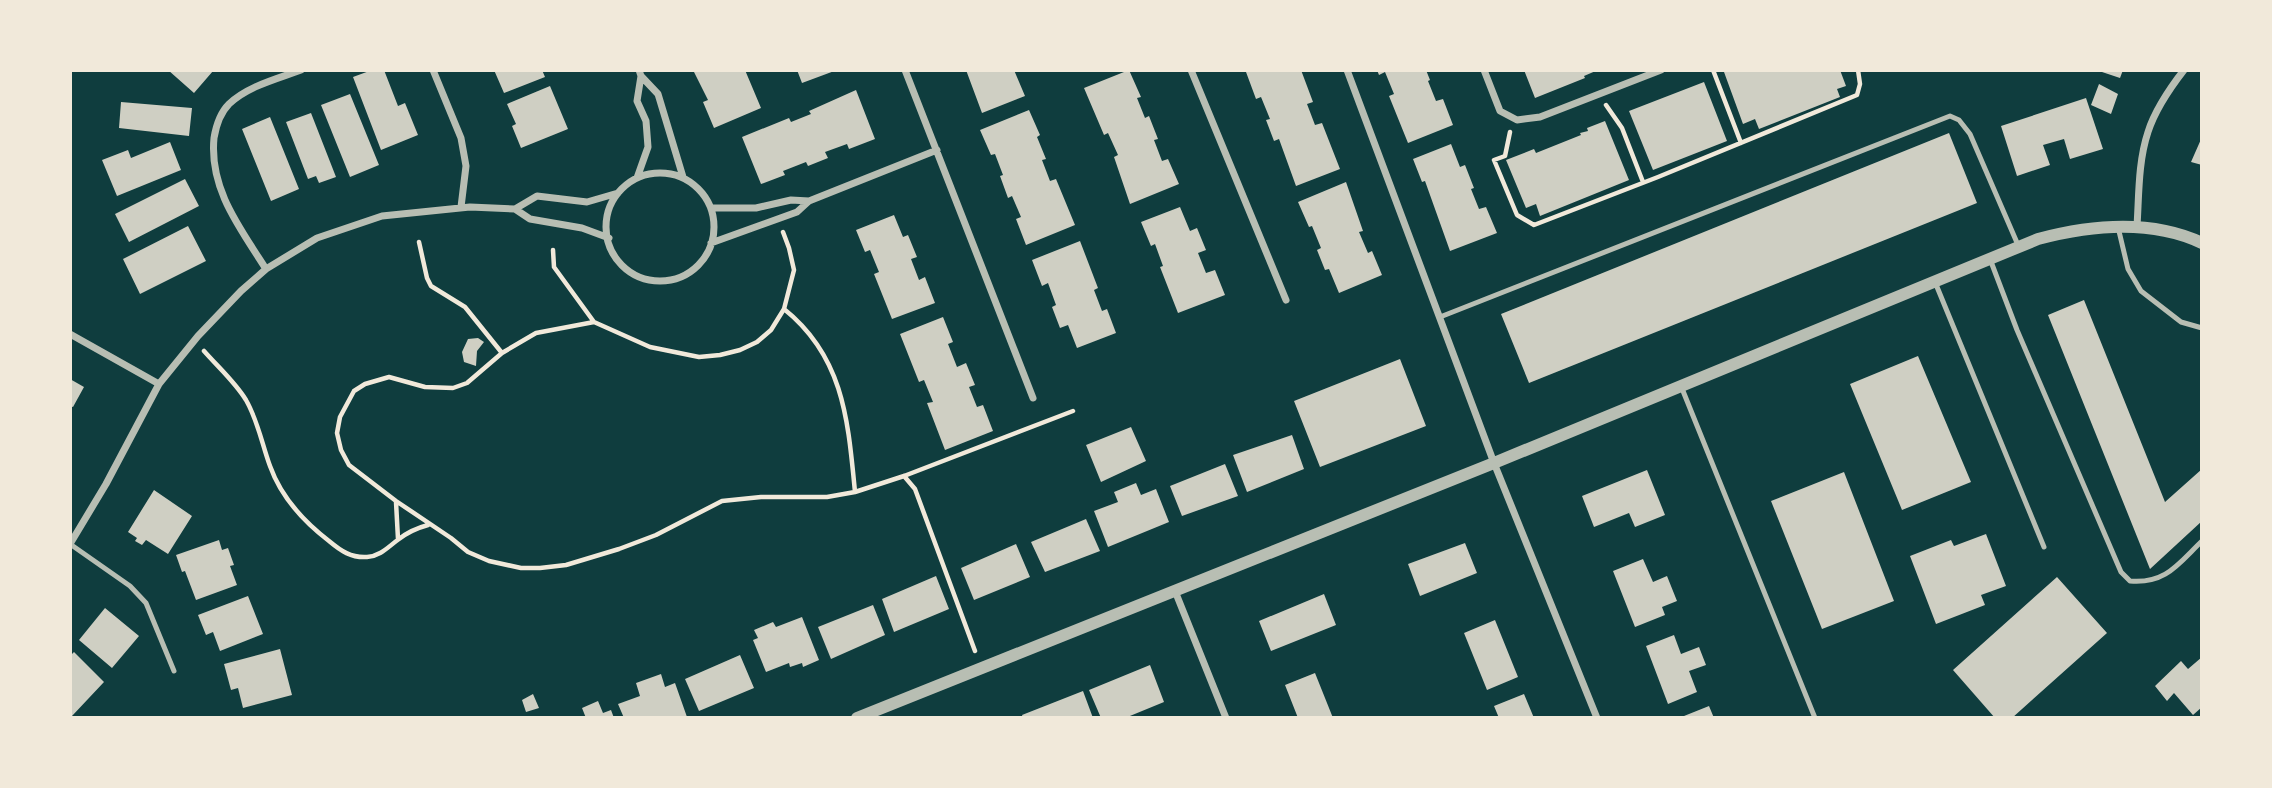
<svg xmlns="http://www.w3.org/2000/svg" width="2272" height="788" font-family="Ubuntu,sans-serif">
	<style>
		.building { fill: #cfcfc3 }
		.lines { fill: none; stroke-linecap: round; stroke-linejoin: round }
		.path { stroke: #f1e9da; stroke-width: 4.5 }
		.service { stroke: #b8beb3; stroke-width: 5 }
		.minor { stroke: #b8beb3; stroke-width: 7 }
		.tertiary { stroke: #b8beb3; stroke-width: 12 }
	</style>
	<rect width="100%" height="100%" fill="#0f3d3e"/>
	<path class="building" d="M168 70H211L213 71 194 93Z
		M372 70H384L398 106 405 103 418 135 381 150 353 77Z
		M494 70H542L545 77 504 93Z
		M693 70H745L761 108 714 128 703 102 708 100Z
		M797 70H837L802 83Z
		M966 70H1014L1025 96 982 113Z
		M1129 70 1141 97 1137 98 1145 118 1149 116 1158 139 1154 140 1162 161 1168 159 1179 184 1130 204 1114 157 1118 155 1108 133 1104 135 1084 88Z
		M1252 70H1301L1313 102 1307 104 1315 125 1322 123 1340 169 1296 186 1279 139 1274 141 1266 120 1270 119 1261 97 1256 99 1246 72Z
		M1377 70H1426L1430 80 1428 81 1436 101 1443 99 1453 125 1408 143 1389 96 1394 94 1385 72 1379 75Z
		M1524 70H1598L1584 76 1585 78 1535 98Z
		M1730 70H1840L1846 86 1837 89 1840 97 1759 129 1755 119 1743 124 1724 72Z
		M2096 70H2123L2120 78Z
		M1704 82 1727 141 1653 170 1629 111Z
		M2099 84 2118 94 2111 114 2091 105Z
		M550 86 568 129 521 148 512 126 516 124 507 104Z
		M856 90 875 139 849 149 847 144 825 152 828 158 808 166 806 162 783 171 785 175 761 184 742 137 789 118 791 122 811 114 809 111Z
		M350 94 379 165 350 177 321 105Z
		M2086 98 2103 149 2070 159 2064 139 2043 145 2050 165 2017 176 2001 126Z
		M121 102 192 108 189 136 119 128Z
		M1029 110 1040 135 1037 137 1046 159 1042 160 1050 181 1056 179 1075 225 1026 245 1016 219 1021 217 1012 196 1008 198 1000 176 1003 175 995 154 991 155 980 130Z
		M311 113 336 177 319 183 316 176 308 179 286 122Z
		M270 117 299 189 271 201 242 129Z
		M1605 121 1629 180 1540 216 1536 204 1526 208 1506 160 1534 149 1536 153 1581 135 1580 133 1588 131 1587 128Z
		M1949 133 1977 203 1529 383 1501 314Z
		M2202 137V165L2191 162Z
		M170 142 181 170 117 196 102 160 128 150 131 158Z
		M1451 144 1460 167 1465 165 1474 188 1471 189 1479 209 1486 207 1497 233 1450 251 1425 181 1422 182 1413 159Z
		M185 179 199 206 129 242 115 214Z
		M1346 182 1363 231 1359 232 1368 253 1372 251 1382 275 1339 293 1329 269 1325 270 1317 250 1321 248 1312 226 1309 227 1298 202Z
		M1180 207 1190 231 1197 228 1206 250 1198 253 1206 273 1215 270 1225 295 1178 313 1160 267 1163 266 1155 244 1151 246 1141 222Z
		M894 215 903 237 908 235 917 257 911 259 919 280 925 277 935 303 892 319 874 274 879 272 870 250 865 252 856 230Z
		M188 226 206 261 140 294 123 259Z
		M1080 241 1098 288 1094 290 1102 311 1107 309 1116 333 1077 348 1068 325 1060 328 1052 307 1056 305 1048 283 1042 286 1032 260Z
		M2084 300 2165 502 2202 469V521L2150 569 2048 315Z
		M943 317 953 342 948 344 957 367 966 363 975 385 969 387 977 407 983 405 993 431 945 450 927 403 933 402 924 380 919 382 900 334Z
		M478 338 484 342 477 351 476 366 464 362 462 352 468 339Z
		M1918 356 1971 482 1902 510 1850 384Z
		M1400 359 1426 426 1320 467 1294 401Z
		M70 379 84 387 73 407 70 406Z
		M1131 427 1146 461 1101 482 1086 445Z
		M1292 435 1304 469 1247 492 1233 455Z
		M1225 464 1238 496 1182 516 1170 486Z
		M1647 470 1665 515 1635 527 1629 513 1594 527 1582 496Z
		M1844 472 1894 601 1822 629 1771 501Z
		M1136 483 1141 495 1156 489 1169 522 1108 547 1094 511 1118 502 1114 492Z
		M154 490 192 516 168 554 146 540 142 545 135 541 137 538 128 532Z
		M1086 519 1100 551 1045 572 1031 542Z
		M1986 534 2006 586 1981 595 1985 605 1936 624 1910 556 1951 540 1954 546Z
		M219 540 222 550 228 548 234 565 230 566 237 585 196 600 185 571 182 572 176 555Z
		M1465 543 1477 573 1420 596 1408 564Z
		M1016 544 1030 577 974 600 961 568Z
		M1643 559 1653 582 1667 576 1677 601 1662 607 1665 615 1635 627 1613 571Z
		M936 576 949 609 894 632 882 599Z
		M2057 577 2107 633 2012 718H1995L1953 670Z
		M1324 594 1336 625 1271 651 1259 621Z
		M248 596 263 634 220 651 213 632 206 635 198 615Z
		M873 605 885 635 831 659 818 627Z
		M105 608 139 636 112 668 79 640Z
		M802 617 819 660 803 667 802 663 790 667 789 663 766 672 753 640 758 638 754 630 773 622 776 627Z
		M1495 620 1518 677 1487 690 1464 633Z
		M1674 635 1681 654 1699 647 1706 665 1689 671 1697 692 1668 704 1646 646Z
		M280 649 292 695 243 708 238 688 231 690 224 664Z
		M74 652 104 682 72 716 70 656Z
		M740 655 754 688 699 711 685 679Z
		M2202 657V707L2193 715 2174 693 2167 701 2155 686 2181 661 2188 669Z
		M1150 665 1164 702 1125 718H1101L1089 690Z
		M1315 673 1333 718H1298L1285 685Z
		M661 674 665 687 675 683 687 717 624 718 618 704 640 696 636 683Z
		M1083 691 1093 718H1023L1022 715Z
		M533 694 539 708 526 712 522 700Z
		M1524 694 1534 718H1499L1494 706Z
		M598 701 603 713 611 710 614 718H586L582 708Z
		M1709 706 1714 718H1679Z"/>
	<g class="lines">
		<path class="path" d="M1713 70 1741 143
			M1606 105 1622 128 1643 182
			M1510 132 1505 156 1494 160 1517 215 1534 225 1658 177 1857 95 1860 84 1858 70
			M419 242 427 278 431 286 465 307 502 353
			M553 250 554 267 594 322 650 347 699 357 720 355 740 350 757 342 771 330 784 309 794 270 789 248 783 232
			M784 309C844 357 848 421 855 492
			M594 322 536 333 502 353 467 383 453 388 425 387 389 377 365 384 354 391 340 417 337 433 341 450 349 465 396 501 451 538 468 552 489 561 521 568H540L566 565 619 549 656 535 722 501 761 497H827L855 492 904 476 1073 411
			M204 351C219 368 235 382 246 400 258 421 262 444 270 466 281 497 303 521 329 541 341 551 351 558 367 557 381 556 389 546 399 539 408 532 417 528 428 525
			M904 476 915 489 975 651
			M396 502 398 539"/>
		<path class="service" d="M2118 227 2128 269 2141 291 2181 322 2202 328
			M1990 259 2017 330 2121 572 2130 581C2166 584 2178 564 2202 541
			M1935 282 2044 547
			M1440 317 1950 116 1959 120 1970 134 2018 245
			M1681 386 1815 718
			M70 544 130 586 146 603 174 671"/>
		<path class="minor" d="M433 70 461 138 466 166 461 207
			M639 70 641 76 658 94 683 177
			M905 70 1033 398
			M1191 70 1286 300
			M1347 70 1494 463 1597 718
			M1484 70 1500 111 1517 120 1540 117 1661 70
			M606 227a54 54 0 1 1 108 0a54 54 0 1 1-108 0Z
			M637 178 648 147 646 121 637 101 641 76
			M712 208H756L791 200 809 201
			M515 209 537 196 587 202 618 193
			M2137 226C2139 196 2138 162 2148 132 2155 110 2170 88 2184 70
			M711 243 797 212 809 201 937 150
			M266 269C240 228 209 189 214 138 216 126 220 113 229 104 248 86 277 79 301 70
			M70 334 159 384
			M70 544 106 484 159 384 198 336 241 291 266 269 317 238 382 216 470 207 515 209 530 219 582 228 609 238
			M1175 591 1226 718"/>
		<path class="tertiary" d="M857 718 1494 463 2038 239C2091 225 2151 219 2202 243"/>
	</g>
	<rect width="2272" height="788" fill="none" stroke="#f1e9da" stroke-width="144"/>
</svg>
